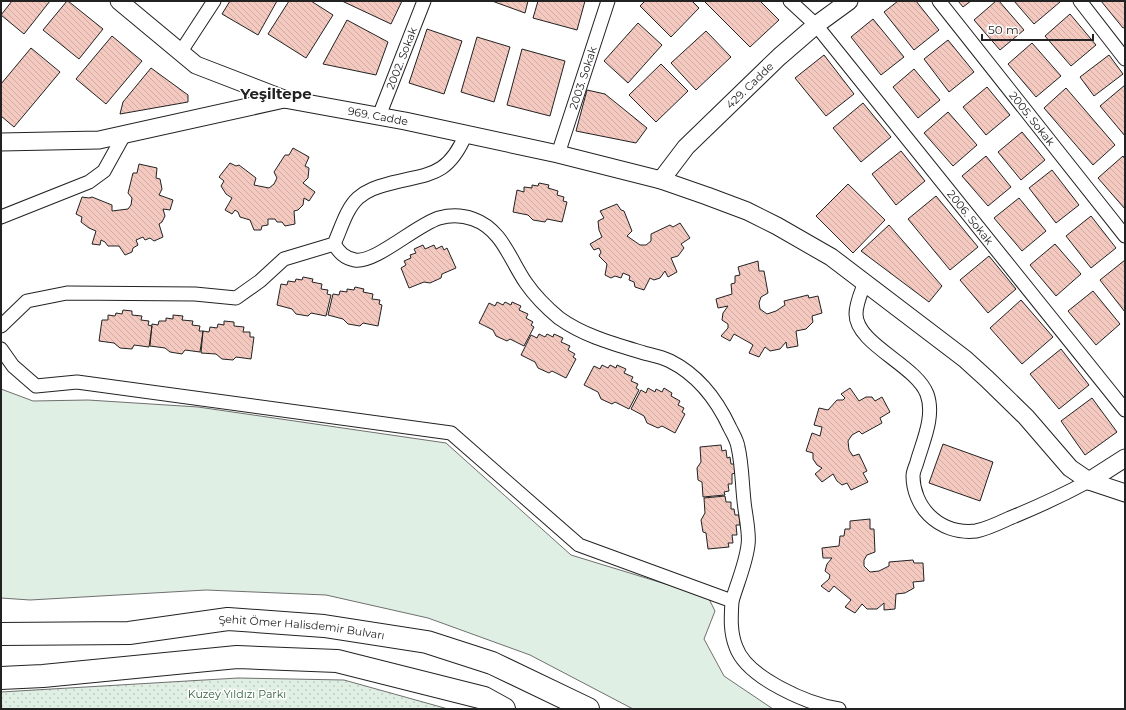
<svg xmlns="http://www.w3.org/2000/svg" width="1126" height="710" font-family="Montserrat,sans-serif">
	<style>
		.green { fill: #e0efe3; stroke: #6f6f6f }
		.park { fill: url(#park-dots); stroke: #6f6f6f }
		.building { fill: url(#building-back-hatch); stroke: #222 }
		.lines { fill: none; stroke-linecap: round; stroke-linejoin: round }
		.minor-casing { stroke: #222; stroke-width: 15 }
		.tertiary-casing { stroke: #222; stroke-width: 19 }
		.trunk-casing { stroke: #222; stroke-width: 24 }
		.minor { stroke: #fff; stroke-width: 13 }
		.tertiary { stroke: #fff; stroke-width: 17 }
		.trunk { stroke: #fff; stroke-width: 22 }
		.labels { text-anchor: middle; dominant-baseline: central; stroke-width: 3; stroke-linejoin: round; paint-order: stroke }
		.street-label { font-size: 11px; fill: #222; stroke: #fff }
		.park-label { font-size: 11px; fill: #2f5e38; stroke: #fff }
		.district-label { font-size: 15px; font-weight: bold; fill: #222; stroke: #fff }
	</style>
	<defs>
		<pattern id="park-dots" width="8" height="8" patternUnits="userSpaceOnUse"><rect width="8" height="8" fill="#e0efe3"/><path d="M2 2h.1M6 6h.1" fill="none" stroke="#c0cdc2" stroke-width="1.8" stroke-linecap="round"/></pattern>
		<pattern id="building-back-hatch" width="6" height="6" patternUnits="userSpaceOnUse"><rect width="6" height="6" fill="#f3c9c0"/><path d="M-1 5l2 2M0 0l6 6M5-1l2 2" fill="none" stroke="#d0aca5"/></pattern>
	</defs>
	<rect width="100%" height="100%" fill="#fff"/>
	<path class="green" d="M1 389 33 401 88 400 198 407 446 443 571 555 708 597 715 611 704 639 724 676 773 709H633L530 655 428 618 326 595 206 590 30 600 1 598Z"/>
	<path class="park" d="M238 678 344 680 448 709H1V692Z"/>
	<path class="building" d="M12 1H50L24 34 1 15Z
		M67 1H68L103 29 79 59 43 30Z
		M230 1H277L258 35 222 14Z
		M289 1H311L333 15 306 58 268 34Z
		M342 1H402L391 24Z
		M492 1H528L525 13Z
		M538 1H585L577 30 533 18Z
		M645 1H692L699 8 671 37 640 6Z
		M704 1H760L779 20 750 47Z
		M898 1H916L939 30 914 50 884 12Z
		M958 1H971L963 7Z
		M996 1H999L1024 30 1000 50 974 20Z
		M1014 1H1059L1060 2 1034 24Z
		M1101 1H1125V27L1123 28Z
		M1070 14 1096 45 1071 66 1045 36Z
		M873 19 904 57 881 75 851 37Z
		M347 20 388 42 376 75 323 64Z
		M638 23 662 45 628 83 604 61Z
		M427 29 462 41 444 94 409 83Z
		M706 31 731 57 696 90 671 63Z
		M112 36 142 61 106 104 76 79Z
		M477 37 510 47 494 102 461 92Z
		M948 40 974 72 949 92 924 59Z
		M1032 43 1061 76 1036 97 1008 64Z
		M31 48 60 72 14 127 1 116V84Z
		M522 49 565 61 550 116 507 105Z
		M824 55 854 94 826 116 795 78Z
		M1109 55 1123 74 1094 96 1080 77Z
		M661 64 688 91 656 122 629 95Z
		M151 68 188 95V102L120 114 123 102Z
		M914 69 940 100 918 118 893 87Z
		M1125 85V136L1100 106Z
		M987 87 1010 115 986 135 963 107Z
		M1066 88 1115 145 1093 165 1044 108Z
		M587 90 605 94 647 128 636 143 576 131Z
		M863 103 891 137 861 162 833 128Z
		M948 112 977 145 953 166 924 133Z
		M1022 132 1045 160 1021 180 998 152Z
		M293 148 309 157 305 166 309 168 308 178 303 183 315 192 309 201 304 198 303 205 298 210 294 211 295 224 285 226 282 222H277L275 219H268V225L262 226 261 230H254L250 220 240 217 238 212 235 210 232 214 225 210 232 198 226 194 221 186 224 181 219 177 230 163 236 166 239 165 256 178 254 185 269 188 274 184 277 178 274 172 285 155H289Z
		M901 151 925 181 896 205 872 174Z
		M986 156 1011 187 988 206 962 176Z
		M1123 156 1125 159V209L1098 178Z
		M139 164 157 168 156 178 160 179 162 189 159 195 173 200 170 210 163 209 165 216 162 222 159 224 163 237 154 241 150 238 145 240 143 237 136 240 138 245 133 248 132 252 125 255 119 246H108L105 242 101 240 100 245 92 244 96 231 89 228 81 222 82 217 76 214 82 197 89 198 92 197 112 205V211L128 209 131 205 132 198 128 193 133 173H137Z
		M1052 170 1079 205 1056 223 1029 188Z
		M539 183 549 185 548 188 558 191 557 195 564 197 563 201 567 202 562 222 547 219 545 222 533 220 528 215 513 212 517 190 524 192V187L532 188V185L538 186Z
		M848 184 885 220 853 253 816 216Z
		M936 196 978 247 950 270 908 219Z
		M1019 198 1046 231 1022 251 994 218Z
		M617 204 621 210 624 211 632 231 627 236 640 245H646L651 241V234L670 225 673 227 680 223 690 238 681 244 684 248 678 256 671 258 677 272 668 277 665 271 660 278 654 280 650 278 644 290 635 287 634 282 629 280 630 276 623 273 621 278 615 276 611 278 605 275 607 264 599 256 601 252 599 248 594 250 590 244 602 237 599 230 598 221 604 218 600 211Z
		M1091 216 1116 248 1091 268 1066 236Z
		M889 225 942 286 929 302 861 251Z
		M1055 244 1081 274 1056 296 1030 265Z
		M423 245 425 249 434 245 436 249 442 246 444 250 447 248 456 268 442 274 441 278 430 283 424 282 409 288 401 268 406 265 404 261 411 258 410 255 416 253 414 249Z
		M989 256 1016 289 988 313 960 280Z
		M1125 260V312L1100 280Z
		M758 261 759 271H764L768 293 761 297 759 303 760 309 767 314 776 311 785 305 784 301 808 295 809 298 818 296 822 313 812 316 813 322 806 329 796 331 798 346 787 348 786 342 780 349 770 351 765 347 759 357 749 353 753 345 750 343 734 334 730 341 721 336 728 328V324L722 320 723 313 728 306 718 308 716 299 732 294 731 284 735 283V276L740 275 738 267Z
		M303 277 313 279 312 282 322 284 321 289 328 290 327 294 331 295 326 316 311 313 308 316 296 314 292 309 277 305 281 284 287 285 288 281 295 282 296 279 302 280Z
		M355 287 364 289 363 292 373 294 372 299 380 300 379 304 382 305 378 326 363 323 360 326 348 324 343 319 328 315 333 294 339 295 340 291 347 292V289L354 290Z
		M1093 291 1120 324 1096 345 1068 311Z
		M1021 300 1053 337 1022 364 990 328Z
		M497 302 503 305 505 302 511 305 512 302 521 306 519 310 528 314 526 318 533 322 531 325 534 327 524 346 510 339 507 341 496 336 493 330 479 323 489 303 495 306Z
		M123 310 132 311V315L142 316 141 320 149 321 148 325 152 326 149 347 134 345 132 349 120 348 114 343 99 341 102 320H108V315L115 316 116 313 122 314Z
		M173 315 183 316 182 320 193 321 192 325 200 326 199 331H203L200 352 185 350 182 354 170 352 165 348 150 346 152 324 158 325 159 321H166V318L173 319Z
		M224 321 234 322V326L244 327 243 332H250V337H254L251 359 236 357 233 360 222 359 216 354 201 353 203 331 209 332 210 327 217 328 218 324 224 325Z
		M539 334 545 337 547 334 553 337 554 334 563 338 561 342 570 346 568 350 575 354 573 357 576 359 566 378 552 371 549 373 538 368 535 362 521 355 531 335 537 338Z
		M1061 349 1089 385 1059 409 1030 374Z
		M602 365 608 368 610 365 616 368 617 365 626 369 624 373 633 377 631 381 638 384 636 388 639 390 629 409 615 402 612 404 601 399 598 392 584 385 594 366 600 369Z
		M648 388 655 392 656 389 662 392 664 388 672 393 671 396 680 401 678 405 684 408 682 412 685 414 675 433 662 426 658 428 647 423 644 416 631 409 641 390 646 393Z
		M850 388 859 401 866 397H872L875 401 882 397 890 412 880 418 882 423 862 434 859 431 852 435 848 441 849 450 853 456 859 454 867 471 863 473 868 482 851 490 847 483 842 485 837 481 833 474 822 482 815 474 822 468 817 465 813 459V453L806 451 812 433 820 436 822 427 814 425 819 408 828 410 837 400H843L845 398 841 394Z
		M1092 398 1117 432 1085 455 1061 421Z
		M943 444 993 462 980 501 929 483Z
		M721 445 722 451 726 450 727 458 730 457 731 464H735V473L732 474V484H728L729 491 724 492 725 495 703 497 702 482 698 480 697 468 701 462 700 447Z
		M725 496 726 502H731V509H734L735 515H739L740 525H736L737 535H732L733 543H728L729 547 708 549 706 533 703 532 701 520 705 513 704 498Z
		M870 519V529H874L875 552 867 555 864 560V566L870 572 879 571 889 566V562L913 560 914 563H923L924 581 913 582 914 588 905 593 896 594 895 609 884 610V603L877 609H867L862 604 855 613 845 607 851 600 834 586 829 592 821 586 829 579 830 575 825 571 827 564 832 558H823L822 548 839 546 840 536H844L845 529H850V521Z"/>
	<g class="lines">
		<g class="minor-casing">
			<g id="minor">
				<path id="s1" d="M790 1 816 25 1125 410"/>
				<path id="s2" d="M939 1 1125 236"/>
				<path d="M1080 1 1125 59"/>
				<path d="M180 53 214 1"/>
				<path id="s3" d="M379 116 424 1"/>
				<path id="s4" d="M558 154 608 1"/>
				<path d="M1 217 89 182 104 171 124 135"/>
				<path d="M334 244C339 252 344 258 355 260 376 263 416 225 439 218 450 215 462 215 473 219 502 229 510 260 526 283 535 296 547 308 559 318 584 336 614 344 644 353 652 355 662 357 670 361 698 375 717 400 730 428 733 434 737 440 738 447 742 464 742 483 744 501 745 513 750 534 748 545 746 563 737 584 732 601"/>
				<path d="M865 282C861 293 856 303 856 314 856 344 916 365 927 394 935 416 923 441 917 462 916 466 913 471 913 476 913 490 919 505 929 515 941 527 958 533 976 531 987 529 999 523 1010 518 1037 507 1063 495 1089 481"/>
				<path d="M1 326 27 301 67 293 195 294 236 298 260 281 284 259 334 244C341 229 346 209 358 198 367 190 377 187 388 184 429 173 447 178 466 134"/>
				<path d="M1 349 13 366 36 386 77 382 451 433 579 545 732 601C731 617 730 632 736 647 747 678 808 704 839 709"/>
			</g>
		</g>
		<g class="tertiary-casing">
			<g id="tertiary">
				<path id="s5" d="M119 1 196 65 284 99 405 121 558 154 661 180 707 196 747 211 777 226 831 257 965 359 987 379 1026 417 1070 468 1089 481 1125 493"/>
				<path d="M1 142 99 140 284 99"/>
				<path id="s6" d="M661 180 686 147 779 57 816 25 849 1"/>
				<path d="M1089 481 1125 458"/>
			</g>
		</g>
		<g class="trunk-casing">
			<g id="trunk">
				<path id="s7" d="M1 634 129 633 228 619 324 626 427 642 492 663 588 709"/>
				<path d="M1 678 43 676 237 657 337 661 484 698 504 709"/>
			</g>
		</g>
		<use href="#minor" class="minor"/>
		<use href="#tertiary" class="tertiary"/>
		<use href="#trunk" class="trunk"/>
	</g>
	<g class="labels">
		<g class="street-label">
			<text stroke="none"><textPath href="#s3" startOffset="62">2002. Sokak</textPath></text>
			<text stroke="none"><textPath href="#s4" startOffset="80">2003. Sokak</textPath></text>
			<text stroke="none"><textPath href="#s6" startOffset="130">429. Cadde</textPath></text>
			<text stroke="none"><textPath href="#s5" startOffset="290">969. Cadde</textPath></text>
			<text stroke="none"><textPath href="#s2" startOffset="150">2005. Sokak</textPath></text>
			<text stroke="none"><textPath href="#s1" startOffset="282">2006. Sokak</textPath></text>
			<text stroke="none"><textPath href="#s7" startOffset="302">Şehit Ömer Halisdemir Bulvarı</textPath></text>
		</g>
		<g class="park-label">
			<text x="237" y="694">Kuzey Yıldızı Parkı</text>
		</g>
		<g class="district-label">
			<text x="276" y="93">Yeşiltepe</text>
		</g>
	</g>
	<rect width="1126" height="710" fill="none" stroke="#222222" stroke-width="4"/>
	<path d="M982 34v6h111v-6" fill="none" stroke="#222222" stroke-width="2"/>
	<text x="988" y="34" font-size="12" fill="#222222" stroke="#ffffff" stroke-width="3" paint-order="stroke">50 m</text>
</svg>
